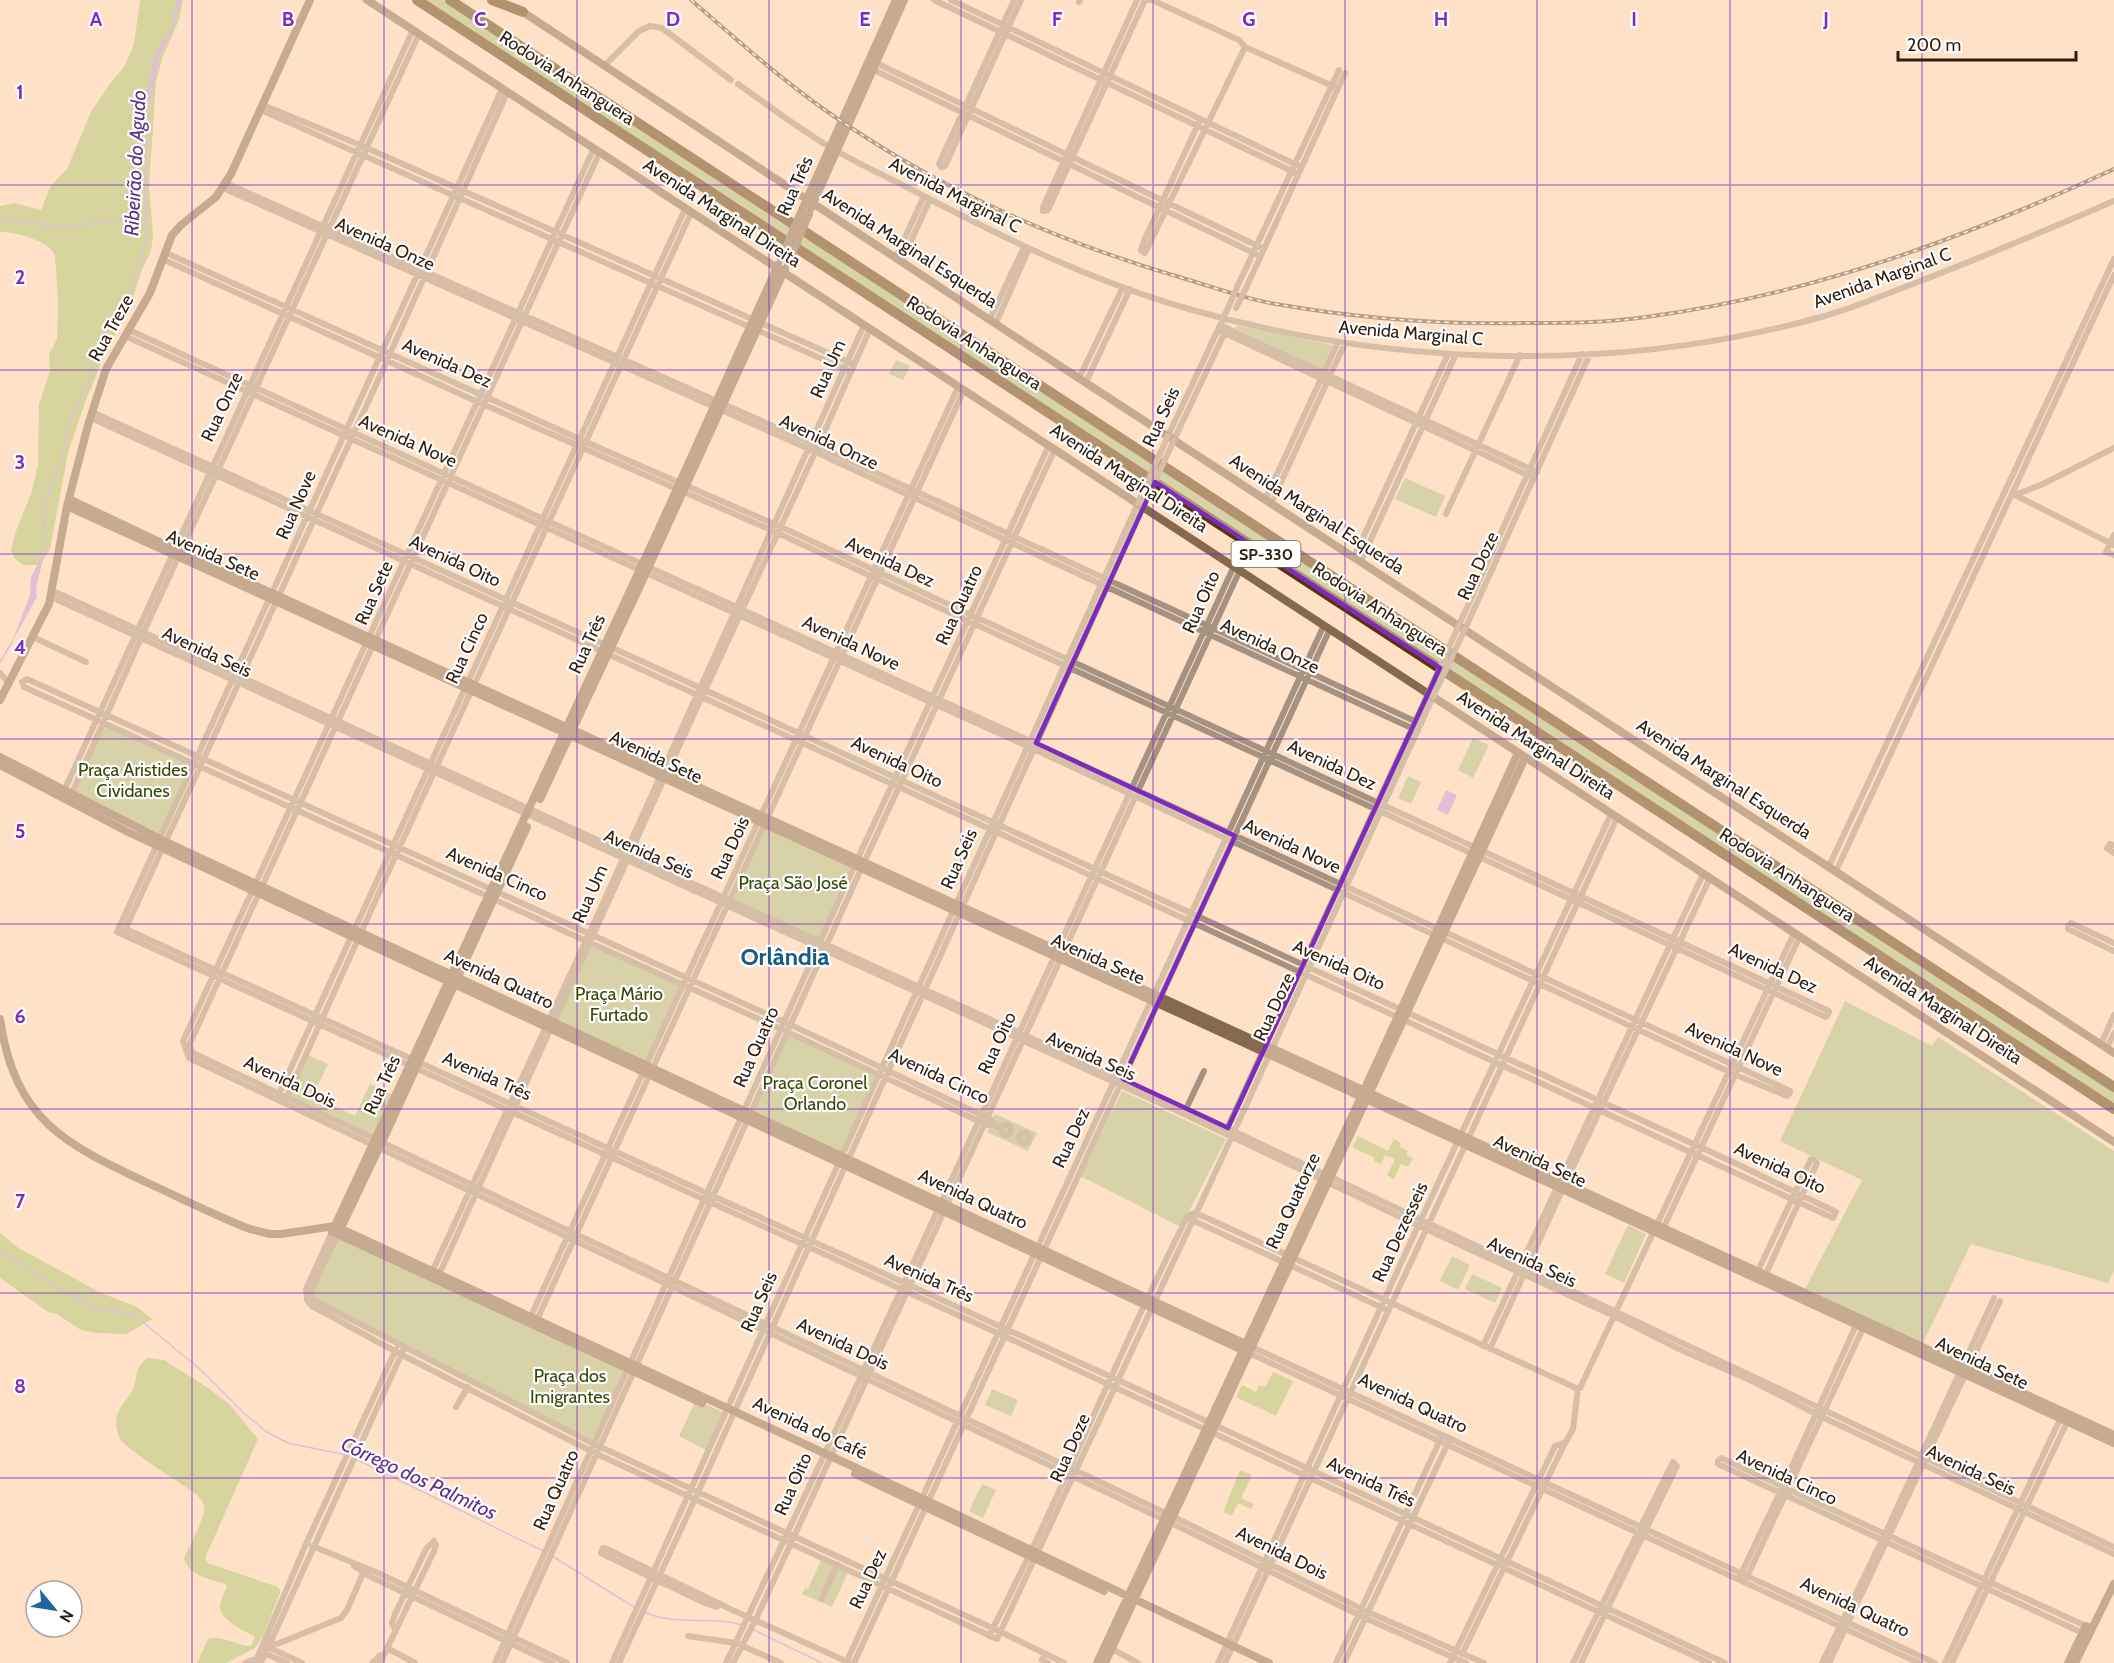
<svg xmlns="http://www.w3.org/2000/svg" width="2114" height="1663" font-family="Cabin,sans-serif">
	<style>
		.green { fill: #a9be80 }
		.forest { fill: #a8c46e }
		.water { fill: #ba98e7 }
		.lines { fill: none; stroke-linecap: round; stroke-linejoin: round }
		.stream { stroke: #ba98e7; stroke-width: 1.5 }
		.street { stroke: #a69280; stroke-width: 6 }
		.secondary { stroke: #86694f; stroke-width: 8 }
		.highway { stroke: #5a3305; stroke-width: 10 }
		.rail-casing { stroke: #624d3a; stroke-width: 4 }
		.rail { stroke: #fff; stroke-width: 1.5; stroke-dasharray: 4.5; stroke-linecap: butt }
		.street-bridge { stroke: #a69280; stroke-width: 6 }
		.secondary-bridge { stroke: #86694f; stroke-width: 8 }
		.marked { fill: none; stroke: #7b2cbf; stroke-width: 4.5; stroke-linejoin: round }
		.grid { fill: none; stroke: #7b2cbf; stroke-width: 1.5; stroke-opacity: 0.55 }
		.labels { text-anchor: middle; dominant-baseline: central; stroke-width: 4.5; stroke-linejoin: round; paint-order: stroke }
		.shield { fill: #fff; stroke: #6e6256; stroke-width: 1.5 }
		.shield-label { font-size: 16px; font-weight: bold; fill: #301e0d }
		.street-label { font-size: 18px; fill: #301e0d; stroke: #fff }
		.park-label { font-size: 18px; fill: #374705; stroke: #fff }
		.water-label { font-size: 20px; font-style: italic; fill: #5e318c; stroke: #fff }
		.district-label { font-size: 24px; font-weight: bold; fill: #165b89; stroke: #fff }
		.grid-label { font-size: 20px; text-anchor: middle; font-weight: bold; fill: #7b2cbf; stroke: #fff; stroke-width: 4.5; stroke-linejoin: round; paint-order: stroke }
	</style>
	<rect width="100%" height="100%" fill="#fee1c7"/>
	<path class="green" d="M424 0H443L523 52 2114 1092V1103Z
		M1237 326H1239L1333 345 1322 370 1235 328Z
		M896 360 910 366 903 380 889 374Z
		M1405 478 1445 496 1436 517 1395 499Z
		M103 722 195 764 159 839 71 794Z
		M1473 738 1489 745 1473 778 1458 770Z
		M1408 776 1421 782 1411 804 1398 798Z
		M764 825 855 866 821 941 730 899Z
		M591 943 683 985 646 1065 554 1022Z
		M1845 1001 1932 1046 1938 1037 2114 1151V1271L2108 1283 1971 1244 1922 1345 1804 1291 1862 1180 1780 1141Z
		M787 1032 879 1074 842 1155 751 1114Z
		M306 1054 328 1064 313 1096 355 1116 370 1084 395 1096 375 1139 287 1097Z
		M1122 1091 1226 1139 1181 1227 1080 1176Z
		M995 1114 1037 1133 1028 1151 987 1132Z
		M1628 1225 1646 1234 1624 1283 1605 1274Z
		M338 1235 624 1371 592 1441 313 1299 311 1289Z
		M1452 1256 1470 1265 1458 1290 1440 1281Z
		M1472 1274 1502 1288 1495 1303 1465 1289Z
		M992 1389 1018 1400 1011 1416 985 1405Z
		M696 1400 725 1413 708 1451 679 1436Z
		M982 1484 996 1490 983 1518 969 1511Z
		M822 1558 849 1570 832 1607 802 1594 805 1588 808 1589Z"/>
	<path class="forest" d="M140 0H183L179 20 163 56 156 82 149 186 153 234 151 251 142 269 128 313 107 349 86 400 68 453 50 549 40 565H23L14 558 11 550 16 531 31 494 38 465 39 404 50 371 49 355 57 339 58 301 55 255C48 240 15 232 0 232V206L14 203 41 210 50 187 67 169 91 112 109 85 124 67 134 44Z
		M1358 1136 1388 1151 1394 1139 1401 1143 1400 1147 1408 1151 1406 1155 1413 1158 1408 1167 1401 1164 1394 1179 1387 1175 1395 1159 1385 1155 1381 1164 1374 1161 1375 1158 1352 1147Z
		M0 1233 17 1247 99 1292 137 1307 152 1319 127 1334 98 1333 81 1330 57 1314 48 1312 0 1278Z
		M148 1358 164 1360 208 1388 229 1404 258 1439 205 1558 207 1563 278 1587 280 1590V1593L263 1636 255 1648 226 1663H197L208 1639C222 1635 237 1646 251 1646L255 1637C243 1629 220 1622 220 1605 221 1599 225 1592 227 1586L225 1584C208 1578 191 1577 184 1559 188 1546 207 1517 204 1505 203 1500 198 1497 195 1493 182 1484 126 1449 120 1439 118 1435 116 1426 116 1421 117 1409 125 1402 131 1393 139 1378 133 1368 148 1358Z
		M1273 1372 1293 1381 1276 1416 1236 1397 1242 1385 1256 1392 1259 1385 1265 1387Z
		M1240 1470 1252 1475 1241 1498 1254 1504 1251 1509 1238 1503 1232 1516 1223 1512Z"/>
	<path class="water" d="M177 0H181L171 33 160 56 147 114V92L154 59 158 49 171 29Z
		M45 538 44 556 36 587 37 597 12 642 30 595 31 578 42 555Z
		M1446 790 1457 795 1448 815 1437 810Z"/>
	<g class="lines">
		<path class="stream" d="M0 218 63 227 145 218
			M45 538 43 510 62 457 73 411 89 382 93 353 127 300 145 244 147 229 145 205 147 113
			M0 662 12 642
			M0 1250C33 1272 66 1295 102 1310 113 1314 124 1310 134 1315L201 1370 245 1414 267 1432 288 1443 346 1455
			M356 1459 543 1551
			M552 1556 634 1607
			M644 1612C678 1627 709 1615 742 1625
			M752 1629 822 1663"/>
		<path class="street" d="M934 0 1298 174
			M951 0 1301 167
			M1144 0H1152L1239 40 1245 47 1335 87
			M1079 2 1080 0
			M874 62 1264 249
			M604 66 639 31 650 26 662 28 731 80
			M872 69 1260 256
			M738 84C766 104 794 125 823 143 853 162 888 177 920 194 1009 241 1099 284 1196 311 1396 367 1620 373 1821 317 1851 309 1881 296 1910 285 1979 259 2046 230 2114 201
			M502 89 117 932 1004 1336 1709 1663
			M263 105 360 145 851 363
			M261 110 847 370
			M1199 122 1144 241 1141 250 1145 253 1245 47
			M594 148 183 1041 189 1058 1165 1520 1365 1618 1466 1663
			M941 167 945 166 1021 0
			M941 167 939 164 1014 0
			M226 183 811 443 1421 724
			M223 188 809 449 1418 731
			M1043 211 1048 210 1145 0
			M1043 211V207L1137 0
			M164 252 586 442 781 527 1829 1011 1828 1014
			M896 257 924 196
			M162 259 478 402 771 530 1826 1017 1828 1014
			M902 261 930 199
			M1238 285 1339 70
			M1246 288 1345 73
			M990 319 1024 247
			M996 323 1029 249
			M1220 325 1537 472
			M129 330 1030 741 1790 1091 1789 1094
			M1218 330 1534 478
			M125 336 1027 746 1736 1075 1787 1096 1789 1094
			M1079 378 1123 287
			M1086 382 1130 289
			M91 418 899 787 1833 1218 1836 1212 1737 1164 705 690 92 412
			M1168 436 1229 306
			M1174 440 1225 332
			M2013 494 2114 545
			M2015 495 2043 484 2114 448
			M1265 500 1338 342
			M1271 504 1345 343
			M1446 514 1520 355
			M2106 552 2114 535
			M2106 552 2114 555
			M1354 557 1448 354
			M1361 561 1456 354
			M53 591 1208 1119 2114 1547
			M51 597 1184 1114 1413 1223 1614 1316 1681 1350 1750 1380 1822 1417 2114 1554
			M1459 625 1582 354
			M1465 629 1590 354
			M33 637 86 662
			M0 673 9 684
			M63 793 413 30
			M71 795 141 638 419 34
			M2114 845 2110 844 2107 848 2114 853
			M1829 866 2114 259
			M1836 871 2114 275
			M119 926 1118 1380 1725 1663
			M2068 926V929L2114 951
			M2068 926 2071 923 2114 943
			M124 932 375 387 507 93
			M2101 1044 2114 1015
			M2107 1048 2114 1033
			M191 1049 193 1053 1174 1517 1368 1612 1484 1663
			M191 1049 189 1045 600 152
			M278 1096 685 209
			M286 1099 396 855 691 213
			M1185 1111 1204 1071
			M1001 1130a5 5 0 1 1 10 0a5 5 0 1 1-10 0Z
			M995 1125 990 1119 791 1025 27 679 22 682 24 687 781 1029 987 1125H994L1001 1128
			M1227 1129 1428 694
			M1019 1138a5 5 0 1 1 10 0a5 5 0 1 1-10 0Z
			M1190 1219 1385 1309
			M1662 1231 1800 936
			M332 1232 306 1289 307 1300 312 1306 402 1355 597 1454 997 1639 1222 1158 1433 697
			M338 1234 311 1290V1297L319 1303 594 1444 1001 1632 1064 1663
			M431 1274 589 934 864 325
			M1756 1275 1811 1159 1814 1160
			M438 1277 664 779 818 446 870 329
			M1764 1278 1817 1163 1814 1160
			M530 1318 958 387
			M536 1322 964 390
			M1483 1346 1703 874
			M1252 1347 1935 1663
			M1490 1349 1565 1184 1710 878
			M1249 1353 1919 1663
			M456 1407 468 1387
			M1718 1461V1464L2085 1634
			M1718 1461 1721 1458C1842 1514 1964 1571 2086 1626
			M312 1546 376 1572 567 1663
			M602 1550 603 1548 607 1549 728 1608 850 1663
			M602 1550 601 1553 615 1560 705 1603 716 1607 721 1604
			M354 1566 369 1576 552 1663
			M1740 1576 1783 1486 1858 1321
			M1746 1579 1865 1324
			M822 1599 837 1564
			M395 1629 392 1623 395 1614 426 1549 434 1541
			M688 1636 736 1643 781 1663
			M989 1636C1060 1499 1117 1355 1187 1217L1191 1214 1196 1213 1576 1388H1580L1794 933
			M268 1644H277L341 1618 347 1610 364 1571
			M268 1647 302 1663
			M387 1648 415 1663
			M1112 1649 1138 1663
			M264 1653 287 1663
			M1045 1654 1042 1660 1048 1663
			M1462 1654 1563 1447 1573 1429 1578 1388
			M245 1663 258 1658
			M255 1663 306 1544 396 1349
			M261 1663 403 1351
			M372 1663 379 1656 384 1654
			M380 1663 435 1549 436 1545 434 1541
			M495 1663 857 860 1049 445
			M502 1663 861 869 1055 449
			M612 1663 1138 503
			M619 1663 695 1499 1143 507
			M726 1663 864 1370 1234 566
			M733 1663 756 1619 1240 570
			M846 1663 1324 625
			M854 1663 1330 629
			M1218 1663 1418 1226 1611 814
			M1225 1663 1617 818
			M1336 1663 1441 1438
			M1344 1663 1449 1441
			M1450 1663 1555 1446 1566 1442
			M1573 1663 1673 1462 1677 1466 1581 1663
			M1822 1663 1885 1534 1994 1298
			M1829 1663 2000 1301
			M1945 1663 2062 1415
			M1952 1663 2068 1420"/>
		<path class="secondary" d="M367 0 2114 1142
			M520 10 1011 334 2114 1053
			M811 208 904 0
			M802 210 896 0
			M69 499 166 545 1171 1002 2114 1435
			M67 506 1168 1008 2114 1443
			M0 700 49 604 67 506 88 425 106 369 150 293 172 235 181 225 216 197 231 174 310 0
			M0 757 166 842 1252 1347
			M0 765 128 832 260 894 1249 1353
			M540 799 639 588 785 269
			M0 1019C15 1121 65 1144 150 1184 183 1199 216 1216 250 1229L270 1234H281L335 1226 951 1512 1269 1663
			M332 1232 661 524 778 265
			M333 1232 702 1403
			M338 1234 382 1142 527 827
			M855 1474 1104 1591
			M1097 1663 1361 1097 1518 753
			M1105 1663 1525 758
			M2068 1663 2086 1626 2092 1629
			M2075 1663 2114 1584"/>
		<path class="highway" d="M417 0 2114 1109
			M450 0 2114 1087
			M492 0 523 12"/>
		<g class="rail-casing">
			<path id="rail" d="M691 0C743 45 795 92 853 129 956 197 1071 246 1189 280 1216 288 1243 298 1270 303 1354 318 1439 325 1523 323 1564 323 1606 323 1646 317 1810 295 1965 238 2114 169"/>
		</g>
		<use href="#rail" class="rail"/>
		<path class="street-bridge" d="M1229 306 1238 285
			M1236 308 1246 288
			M1138 503 1168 436
			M1143 507 1174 440
			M1428 694 1459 625
			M1433 697 1465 629"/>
		<path class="secondary-bridge" d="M781 259 802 210
			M788 263 809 214"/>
	</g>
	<path d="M0 0H2114V1663H0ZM1155 482 1440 668 1228 1128 1123 1079 1235 836 1036 743Z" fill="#fee1c7" fill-opacity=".55" fill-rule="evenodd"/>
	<path class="marked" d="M1155 482 1440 668 1228 1128 1123 1079 1235 836 1036 743Z"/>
	<path class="grid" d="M192 0V1663M384 0V1663M577 0V1663M769 0V1663M961 0V1663M1153 0V1663M1345 0V1663M1537 0V1663M1730 0V1663M1922 0V1663M0 185H2114M0 370H2114M0 554H2114M0 739H2114M0 924H2114M0 1109H2114M0 1293H2114M0 1478H2114"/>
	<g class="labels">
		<rect class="shield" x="1231.5" y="541" width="69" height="26" rx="4.5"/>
		<g class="shield-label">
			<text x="1266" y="554">SP-330</text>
		</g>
		<g class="street-label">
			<text transform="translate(567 78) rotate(33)">Rodovia Anhanguera</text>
			<text transform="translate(795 186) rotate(-66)">Rua Três</text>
			<text transform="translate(955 195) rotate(27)">Avenida Marginal C</text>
			<text transform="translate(722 213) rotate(33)">Avenida Marginal Direita</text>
			<text transform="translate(385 244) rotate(24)">Avenida Onze</text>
			<text transform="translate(910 248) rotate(33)">Avenida Marginal Esquerda</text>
			<text transform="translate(1882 278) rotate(-20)">Avenida Marginal C</text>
			<text transform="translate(111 328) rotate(-61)">Rua Treze</text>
			<text transform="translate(1411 333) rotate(5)">Avenida Marginal C</text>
			<text transform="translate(974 343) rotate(33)">Rodovia Anhanguera</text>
			<text transform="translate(447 363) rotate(24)">Avenida Dez</text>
			<text transform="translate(828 369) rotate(-66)">Rua Um</text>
			<text transform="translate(222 407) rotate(-65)">Rua Onze</text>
			<text transform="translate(1161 417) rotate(-65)">Rua Seis</text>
			<text transform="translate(408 441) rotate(24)">Avenida Nove</text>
			<text transform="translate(829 442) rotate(25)">Avenida Onze</text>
			<text transform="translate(1129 478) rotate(33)">Avenida Marginal Direita</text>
			<text transform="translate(296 505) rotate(-66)">Rua Nove</text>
			<text transform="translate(1317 514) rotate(33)">Avenida Marginal Esquerda</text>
			<text transform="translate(213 555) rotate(24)">Avenida Sete</text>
			<text transform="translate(455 561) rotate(25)">Avenida Oito</text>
			<text transform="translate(890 562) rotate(25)">Avenida Dez</text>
			<text transform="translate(1478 566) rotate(-65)">Rua Doze</text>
			<text transform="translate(374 593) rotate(-66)">Rua Sete</text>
			<text transform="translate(1201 602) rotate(-66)">Rua Oito</text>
			<text transform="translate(959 605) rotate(-65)">Rua Quatro</text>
			<text transform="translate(1380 609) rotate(33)">Rodovia Anhanguera</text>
			<text transform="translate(851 643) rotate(25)">Avenida Nove</text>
			<text transform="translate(587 644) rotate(-65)">Rua Três</text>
			<text transform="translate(1270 646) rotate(25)">Avenida Onze</text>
			<text transform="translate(467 648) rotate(-65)">Rua Cinco</text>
			<text transform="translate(207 652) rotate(25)">Avenida Seis</text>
			<text transform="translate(1536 745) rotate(33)">Avenida Marginal Direita</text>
			<text transform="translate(656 757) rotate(25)">Avenida Sete</text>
			<text transform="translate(897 762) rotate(25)">Avenida Oito</text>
			<text transform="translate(1332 765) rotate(25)">Avenida Dez</text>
			<text transform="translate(1724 779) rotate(33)">Avenida Marginal Esquerda</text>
			<text transform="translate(1292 846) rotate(25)">Avenida Nove</text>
			<text transform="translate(730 848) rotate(-65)">Rua Dois</text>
			<text transform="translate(649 854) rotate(24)">Avenida Seis</text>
			<text transform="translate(959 859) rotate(-66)">Rua Seis</text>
			<text transform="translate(497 874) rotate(24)">Avenida Cinco</text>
			<text transform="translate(1787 875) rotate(33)">Rodovia Anhanguera</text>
			<text transform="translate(590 894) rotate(-66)">Rua Um</text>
			<text transform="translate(1098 959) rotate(24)">Avenida Sete</text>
			<text transform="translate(1339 965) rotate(24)">Avenida Oito</text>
			<text transform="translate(1773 968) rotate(25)">Avenida Dez</text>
			<text transform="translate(499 979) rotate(25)">Avenida Quatro</text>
			<text transform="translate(1274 1007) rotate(-65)">Rua Doze</text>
			<text transform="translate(1943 1010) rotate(33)">Avenida Marginal Direita</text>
			<text transform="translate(997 1043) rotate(-65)">Rua Oito</text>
			<text transform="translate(756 1047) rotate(-66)">Rua Quatro</text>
			<text transform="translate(1734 1049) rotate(25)">Avenida Nove</text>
			<text transform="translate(1091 1056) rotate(24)">Avenida Seis</text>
			<text transform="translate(487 1076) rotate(24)">Avenida Três</text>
			<text transform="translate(939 1076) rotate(25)">Avenida Cinco</text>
			<text transform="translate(290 1082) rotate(25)">Avenida Dois</text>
			<text transform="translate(382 1085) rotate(-65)">Rua Três</text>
			<text transform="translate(1071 1138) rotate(-65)">Rua Dez</text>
			<text transform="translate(1540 1161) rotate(25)">Avenida Sete</text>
			<text transform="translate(1780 1168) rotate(25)">Avenida Oito</text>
			<text transform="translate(973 1199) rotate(25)">Avenida Quatro</text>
			<text transform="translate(1293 1201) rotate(-65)">Rua Quatorze</text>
			<text transform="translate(1400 1232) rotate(-65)">Rua Dezesseis</text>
			<text transform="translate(1532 1262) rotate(25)">Avenida Seis</text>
			<text transform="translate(929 1278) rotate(24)">Avenida Três</text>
			<text transform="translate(759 1302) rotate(-66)">Rua Seis</text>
			<text transform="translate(843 1344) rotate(25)">Avenida Dois</text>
			<text transform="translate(1982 1363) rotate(25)">Avenida Sete</text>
			<text transform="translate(1413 1403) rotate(25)">Avenida Quatro</text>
			<text transform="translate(810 1428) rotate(25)">Avenida do Café</text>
			<text transform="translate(1070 1448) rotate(-66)">Rua Doze</text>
			<text transform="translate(1971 1470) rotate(25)">Avenida Seis</text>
			<text transform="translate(1787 1477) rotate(25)">Avenida Cinco</text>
			<text transform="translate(1371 1482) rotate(25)">Avenida Três</text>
			<text transform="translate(793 1484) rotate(-66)">Rua Oito</text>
			<text transform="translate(556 1490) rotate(-66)">Rua Quatro</text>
			<text transform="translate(1282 1553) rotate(26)">Avenida Dois</text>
			<text transform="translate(868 1579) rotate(-65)">Rua Dez</text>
			<text transform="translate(1855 1607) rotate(25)">Avenida Quatro</text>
		</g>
		<g class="park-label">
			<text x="133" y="770">Praça Aristides<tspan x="133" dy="21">Cividanes</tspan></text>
			<text x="793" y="883">Praça São José</text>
			<text x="619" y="994">Praça Mário<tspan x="619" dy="21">Furtado</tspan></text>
			<text x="815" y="1083">Praça Coronel<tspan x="815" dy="21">Orlando</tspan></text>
			<text x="570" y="1376">Praça dos<tspan x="570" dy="21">Imigrantes</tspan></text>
		</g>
		<g class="water-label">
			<text transform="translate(135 163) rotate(-87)">Ribeirão do Agudo</text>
			<text transform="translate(419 1478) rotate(25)">Córrego dos Palmitos</text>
		</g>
		<g class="district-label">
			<text x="785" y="956">Orlândia</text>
		</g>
	</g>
	<g class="grid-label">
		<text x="96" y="26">A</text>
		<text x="288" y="26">B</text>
		<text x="480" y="26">C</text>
		<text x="673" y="26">D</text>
		<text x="865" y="26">E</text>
		<text x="1057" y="26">F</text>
		<text x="1249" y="26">G</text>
		<text x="1441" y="26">H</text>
		<text x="1634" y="26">I</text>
		<text x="1826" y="26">J</text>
		<text x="20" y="99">1</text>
		<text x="20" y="284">2</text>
		<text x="20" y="469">3</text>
		<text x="20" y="654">4</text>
		<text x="20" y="838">5</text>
		<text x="20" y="1023">6</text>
		<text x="20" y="1208">7</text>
		<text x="20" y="1393">8</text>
	</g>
	<g transform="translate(54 1609) rotate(120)"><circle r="28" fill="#ffffff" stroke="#aca59e" stroke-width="1.5"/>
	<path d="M0-4.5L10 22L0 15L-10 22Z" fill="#1b679a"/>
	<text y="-9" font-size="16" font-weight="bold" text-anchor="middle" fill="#301e0d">N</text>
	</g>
	<path d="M1898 51v9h178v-9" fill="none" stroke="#301e0d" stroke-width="3"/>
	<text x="1907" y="51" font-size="18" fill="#301e0d" stroke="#ffffff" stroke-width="4.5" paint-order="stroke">200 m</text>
</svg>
